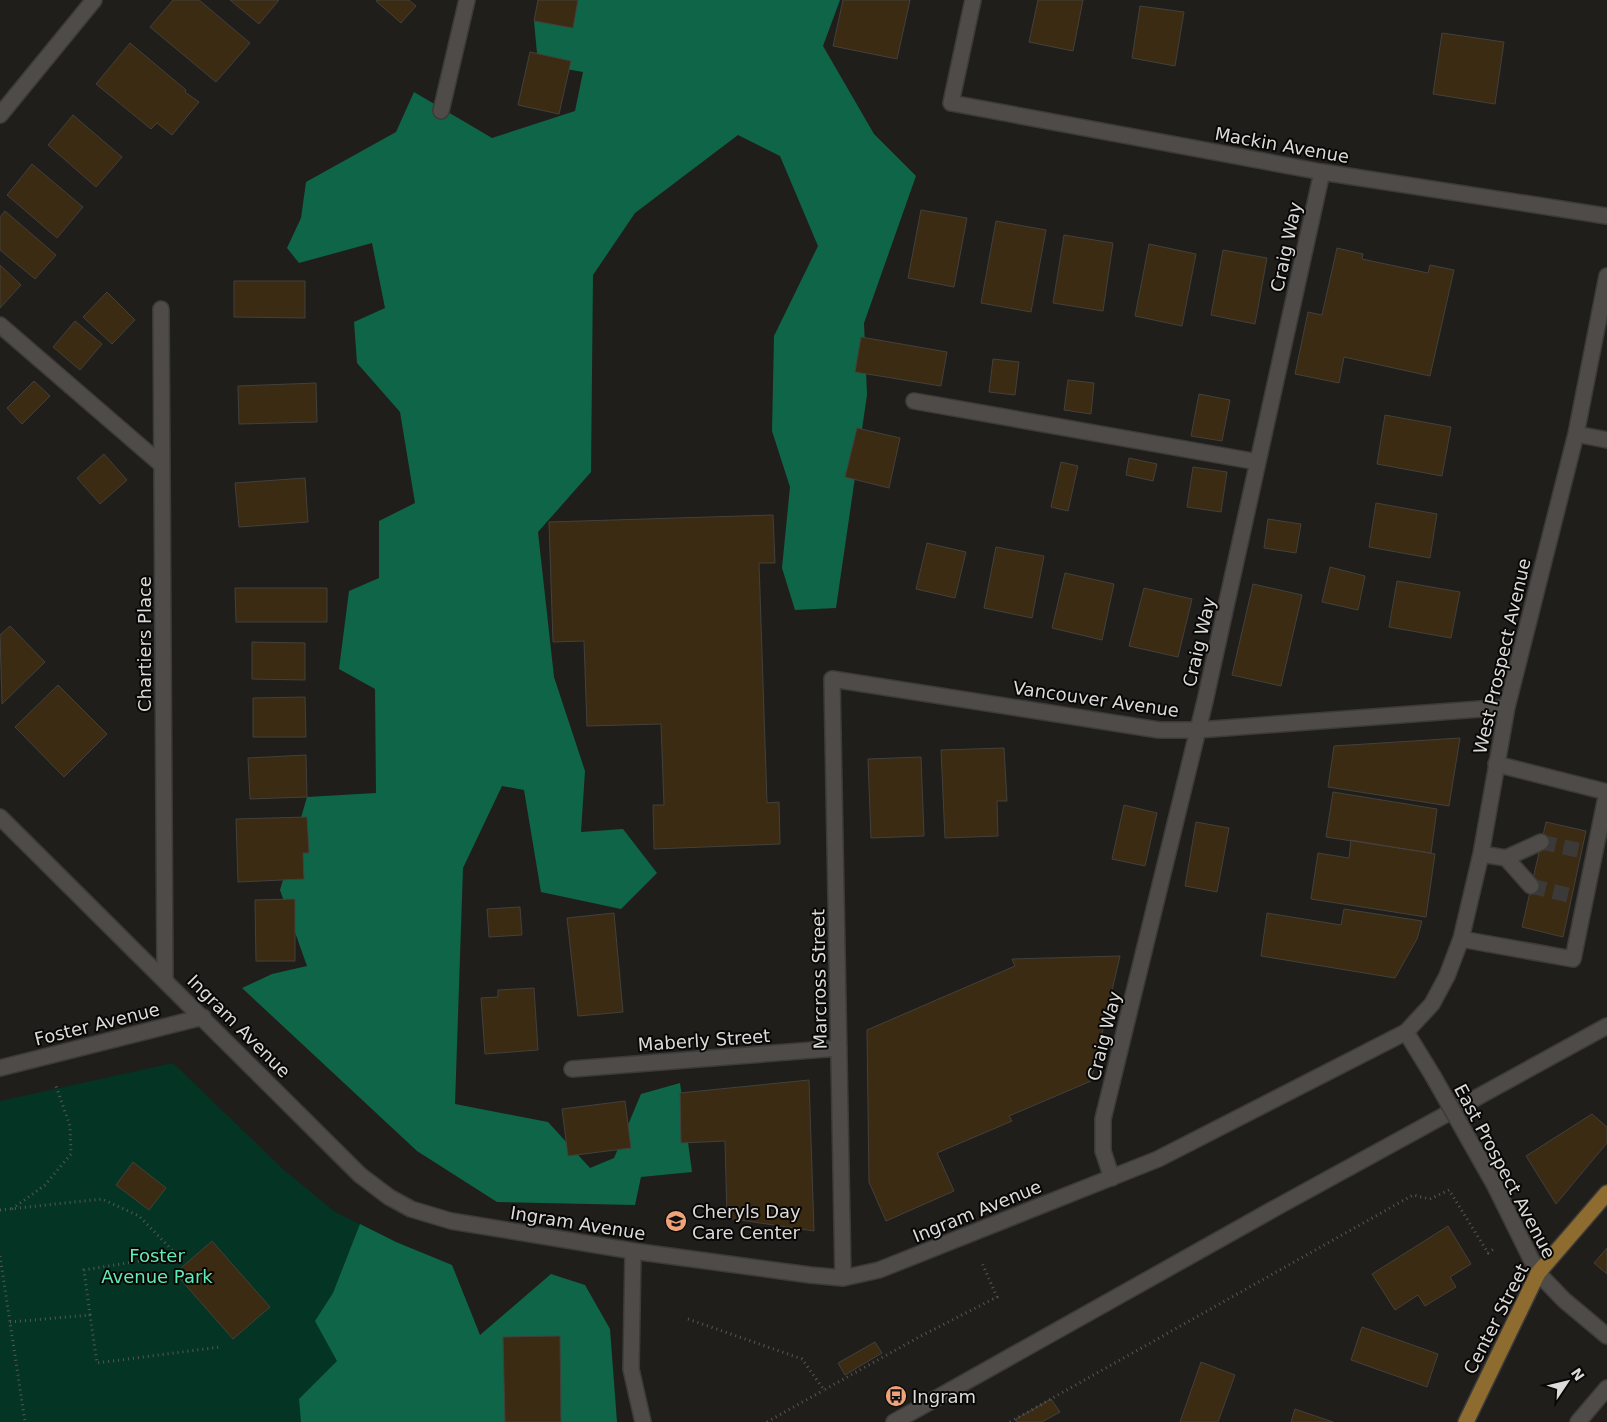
<svg xmlns="http://www.w3.org/2000/svg" width="1607" height="1422" font-family="'DejaVu Sans',sans-serif">
	<style>
		.green { fill: #033424 }
		.forest { fill: #0f6548 }
		.building { fill: #3b2b12; stroke: #43403d }
		.lines { fill: none; stroke-linecap: round; stroke-linejoin: round }
		.minor-tunnel { stroke: #3c3a38; stroke-width: 15; stroke-dasharray: 15 8; stroke-linecap: butt }
		.minor-casing { stroke: #3c3b39; stroke-width: 18 }
		.major-casing { stroke: #3c3b39; stroke-width: 18 }
		.path { stroke: #595754; stroke-width: 3; stroke-dasharray: 1 4; stroke-linecap: butt }
		.minor { stroke: #4e4b48; stroke-width: 15 }
		.major { stroke: #8e6b2e; stroke-width: 15 }
		.minor-bridge-casing { stroke: #3c3b39; stroke-width: 18; stroke-linecap: butt }
		.minor-bridge { stroke: #4e4b48; stroke-width: 15 }
		.labels { text-anchor: middle; dominant-baseline: central; stroke-width: 4; stroke-linejoin: round; paint-order: stroke }
		.street-label { font-size: 18px; fill: #dcdbd9; stroke: #090807 }
		.poi-label { font-size: 18px; fill: #dcdbd9; stroke: #090807; text-anchor: start }
		.park-label { font-size: 18px; fill: #61ebb5; stroke: #090807 }
	</style>
	<rect width="100%" height="100%" fill="#201e1b"/>
	<path class="green" d="M173 1063 284 1170 335 1212 396 1242 427 1422H0V1101Z"/>
	<path class="forest" d="M566 0H840L823 46 874 134 916 176 864 323 867 395 836 608 795 610 782 568 790 487 772 431 774 336 818 246 780 156 738 135 635 213 593 275 591 472 538 532 554 677 585 771 581 832 623 829 657 873 621 909 541 892 524 790 502 786 463 868 455 1104 548 1122 590 1168 614 1158 641 1094 680 1083 692 1172 641 1177 635 1205 497 1202 417 1151 242 988 272 974 307 966 280 890 307 797 376 793 375 689 339 669 349 591 379 578V521L415 503 400 412 357 363 354 322 385 308 372 243 299 263 287 248 301 218 306 182 396 132 414 92 492 138 575 111 583 72 538 64 534 21Z
		M360 1224 396 1242 452 1265 480 1335 551 1274 585 1285 610 1329 617 1422H301L299 1399 337 1361 315 1321 333 1293Z"/>
	<path class="building" d="M173 0H199L250 43 216 82 150 27Z
		M230 0H279L259 24Z
		M378 0H409L416 6 401 23 376 1Z
		M538 0H578L573 28 534 21Z
		M843 0H910L897 59 833 46Z
		M1038 0H1083L1073 51 1029 42Z
		M1140 6 1184 12 1175 66 1132 58Z
		M1442 33 1504 42 1495 104 1433 94Z
		M130 43 186 90 185 92 199 102 172 135 157 123 151 129 96 84Z
		M530 52 571 61 559 114 518 105Z
		M73 115 122 157 96 187 48 145Z
		M32 164 83 207 57 238 7 195Z
		M921 210 967 218 954 287 908 278Z
		M5 211 56 255 35 279 0 250V217Z
		M996 221 1046 230 1031 312 981 303Z
		M1064 235 1113 243 1103 311 1053 303Z
		M1149 244 1196 254 1182 326 1135 316Z
		M1337 248 1363 254 1362 259 1428 273 1430 265 1454 270 1430 376 1344 357 1339 383 1295 374 1308 312 1322 315Z
		M1223 250 1267 258 1255 324 1211 315Z
		M0 265 21 285 0 308Z
		M234 281H305V318L234 317Z
		M107 292 135 320 112 344 83 317Z
		M75 321 102 344 80 370 53 347Z
		M861 337 947 352 941 386 855 372Z
		M993 359 1019 362 1015 395 989 392Z
		M1068 380 1094 383 1091 414 1064 410Z
		M34 381 50 396 22 424 7 408Z
		M316 383 317 422 239 424 238 386Z
		M1199 394 1230 400 1222 441 1191 436Z
		M1385 415 1451 427 1442 476 1377 464Z
		M857 428 900 438 889 488 845 477Z
		M104 454 127 480 100 504 77 478Z
		M1129 458 1157 464 1153 481 1126 475Z
		M1061 462 1078 466 1068 511 1051 507Z
		M1193 467 1227 472 1221 512 1187 507Z
		M305 478 308 522 239 527 235 483Z
		M1376 503 1437 514 1430 558 1369 547Z
		M773 515 775 563H759L767 803 779 802 780 844 654 849 653 805H664L661 724 587 726 584 641 553 642 549 522Z
		M1268 519 1301 524 1296 553 1264 548Z
		M927 543 966 552 955 598 916 589Z
		M996 547 1044 556 1032 618 984 608Z
		M1330 567 1365 576 1358 610 1322 602Z
		M1065 573 1114 584 1102 640 1052 628Z
		M1397 581 1460 592 1451 638 1389 627Z
		M1253 584 1302 595 1281 686 1232 675Z
		M235 588H327V622H236Z
		M1144 588 1192 599 1178 657 1129 646Z
		M10 626 45 662 2 704 0 635Z
		M252 642 305 643V680L252 679Z
		M58 685 107 734 64 777 15 727Z
		M305 697 306 737H253V698Z
		M1460 738 1449 806 1328 787 1334 746Z
		M1004 748 1007 801H997L998 836 945 838 941 750Z
		M306 755 307 797 250 799 248 758Z
		M921 757 924 836 871 838 868 759Z
		M1333 792 1437 809 1431 853 1326 837Z
		M1124 805 1157 813 1145 866 1112 859Z
		M307 817 309 853H303L304 879 238 882 236 819Z
		M1196 822 1229 828 1217 892 1185 886Z
		M1546 822 1586 831 1563 937 1522 927Z
		M1351 840 1435 854 1426 917 1311 899 1318 853 1349 858Z
		M295 899V961H256L255 900Z
		M520 907 522 935 489 937 487 909Z
		M1344 909 1422 921 1417 939 1395 978 1261 956 1267 913 1341 925Z
		M614 913 623 1012 578 1016 567 918Z
		M1120 956 1091 1081 1009 1116 1012 1121 937 1153 954 1191 886 1221 869 1182 867 1030 1015 966 1012 959Z
		M534 988 538 1050 485 1054 481 998 498 997V990Z
		M809 1080 814 1231 727 1218 725 1141 681 1143 680 1093Z
		M625 1101 631 1148 568 1156 562 1109Z
		M1592 1114 1607 1127V1143L1556 1204 1526 1156Z
		M133 1162 166 1188 149 1210 116 1185Z
		M1448 1226 1471 1264 1450 1277 1456 1287 1425 1306 1418 1295 1395 1310 1372 1274Z
		M212 1241 270 1307 233 1339 175 1273Z
		M1607 1248V1274L1594 1263Z
		M1362 1327 1438 1354 1427 1387 1351 1360Z
		M560 1336 561 1422H505L503 1337Z
		M875 1342 882 1353 845 1375 838 1363Z
		M1201 1362 1235 1375 1218 1422H1180Z
		M1051 1399 1060 1412 1042 1422H1017L1016 1419Z
		M1295 1409 1333 1422H1291Z"/>
	<g class="lines">
		<path class="minor-tunnel" d="M1541 842 1582 851
			M1531 886 1572 896"/>
		<g class="minor-casing">
			<path id="minor" d="M973 0 951 103 1322 172 1607 216
				M441 111 467 0
				M0 115 94 0
				M161 309 165 979
				M0 325 162 465
				M914 401 1258 462
				M1576 434 1607 440
				M0 817 360 1175 389 1197 411 1209 451 1221 633 1251 810 1275 843 1278 879 1270 1158 1159 1406 1032 1432 1004 1447 976 1461 939 1481 854 1507 707 1576 434 1607 276
				M1481 854 1506 858 1541 842
				M1506 858 1531 886
				M1461 939 1573 959 1607 792 1496 764
				M1406 1032 1433 1076
				M0 1068 203 1017
				M572 1069 839 1048
				M1112 1178 1103 1151V1119L1205 701 1322 172
				M1494 1184 1538 1273 1564 1300 1607 1336
				M633 1251 631 1369 643 1422
				M843 1278 832 679 1159 730H1198L1507 707
				M894 1422 1279 1206 1607 1026
				M1578 1422 1607 1388"/>
		</g>
		<g class="major-casing">
			<path id="major" d="M1466 1422 1538 1273 1607 1193"/>
		</g>
		<path class="path" d="M12 1209 45 1185 71 1154 70 1126 55 1083
			M0 1210 102 1199 139 1216 177 1255
			M0 1256 25 1422
			M90 1315 84 1270 176 1255
			M688 1319 802 1359 824 1390 919 1337 997 1297 982 1263
			M10 1322 90 1315 97 1363 220 1347
			M767 1422 824 1390
			M1010 1422 1413 1195 1430 1199 1449 1190 1488 1253 1495 1248"/>
		<use href="#minor" class="minor"/>
		<use href="#major" class="major"/>
		<g class="minor-bridge-casing">
			<path id="minor-bridge" d="M1433 1076 1494 1184"/>
		</g>
		<use href="#minor-bridge" class="minor-bridge"/>
	</g>
	<defs>
		<g id="school-disc" transform="scale(1.125)"><circle r="9.5" fill="#efa378" stroke="#090807"/><path d="M0-5L7-2L0 1L-7-2ZM-4 1L0 2.5L4 1V4Q0 6-4 4Z" fill="#111"/></g>
		<g id="bus-disc" transform="scale(1.125)"><circle r="9.5" fill="#efa378" stroke="#090807"/><path d="M-5-6H5V4H4V6H2V4H-2V6H-4V4H-5ZM-3.5-4V0h7V-4ZM-3.5 1.2v1.5H-2V1.2ZM2 1.2v1.5H3.5V1.2Z" fill="#111"/></g>
	</defs>
	<g fill-rule="evenodd">
		<use href="#school-disc" x="676" y="1221"/>
		<use href="#bus-disc" x="896" y="1396"/>
	</g>
	<g class="labels">
		<g class="street-label">
			<text transform="translate(1282 145) rotate(10)">Mackin Avenue</text>
			<text transform="translate(1286 247) rotate(-78)">Craig Way</text>
			<text transform="translate(1199 642) rotate(-77)">Craig Way</text>
			<text transform="translate(144 644) rotate(-90)">Chartiers Place</text>
			<text transform="translate(1502 656) rotate(-77)">West Prospect Avenue</text>
			<text transform="translate(1096 699) rotate(8)">Vancouver Avenue</text>
			<text transform="translate(819 979) rotate(-91)">Marcross Street</text>
			<text transform="translate(97 1024) rotate(-14)">Foster Avenue</text>
			<text transform="translate(239 1026) rotate(45)">Ingram Avenue</text>
			<text transform="translate(1104 1036) rotate(-76)">Craig Way</text>
			<text transform="translate(704 1040) rotate(-4)">Maberly Street</text>
			<text transform="translate(1505 1171) rotate(62)">East Prospect Avenue</text>
			<text transform="translate(977 1211) rotate(-22)">Ingram Avenue</text>
			<text transform="translate(578 1223) rotate(9)">Ingram Avenue</text>
			<text transform="translate(1496 1319) rotate(-63)">Center Street</text>
		</g>
		<g class="poi-label">
			<text x="692" y="1211">Cheryls Day<tspan x="692" dy="21">Care Center</tspan></text>
			<text x="912" y="1396">Ingram</text>
		</g>
		<g class="park-label">
			<text x="157" y="1255">Foster<tspan x="157" dy="21">Avenue Park</tspan></text>
		</g>
	</g>
	<g transform="translate(1567 1382) rotate(55)" stroke="#090807" stroke-width="4" paint-order="stroke">
	<path d="M0-4L9 19L0 12L-9 19Z" fill="#dcdbd9"/>
	<text y="-8" font-size="14" font-weight="bold" text-anchor="middle" fill="#dcdbd9">N</text>
	</g>
</svg>
